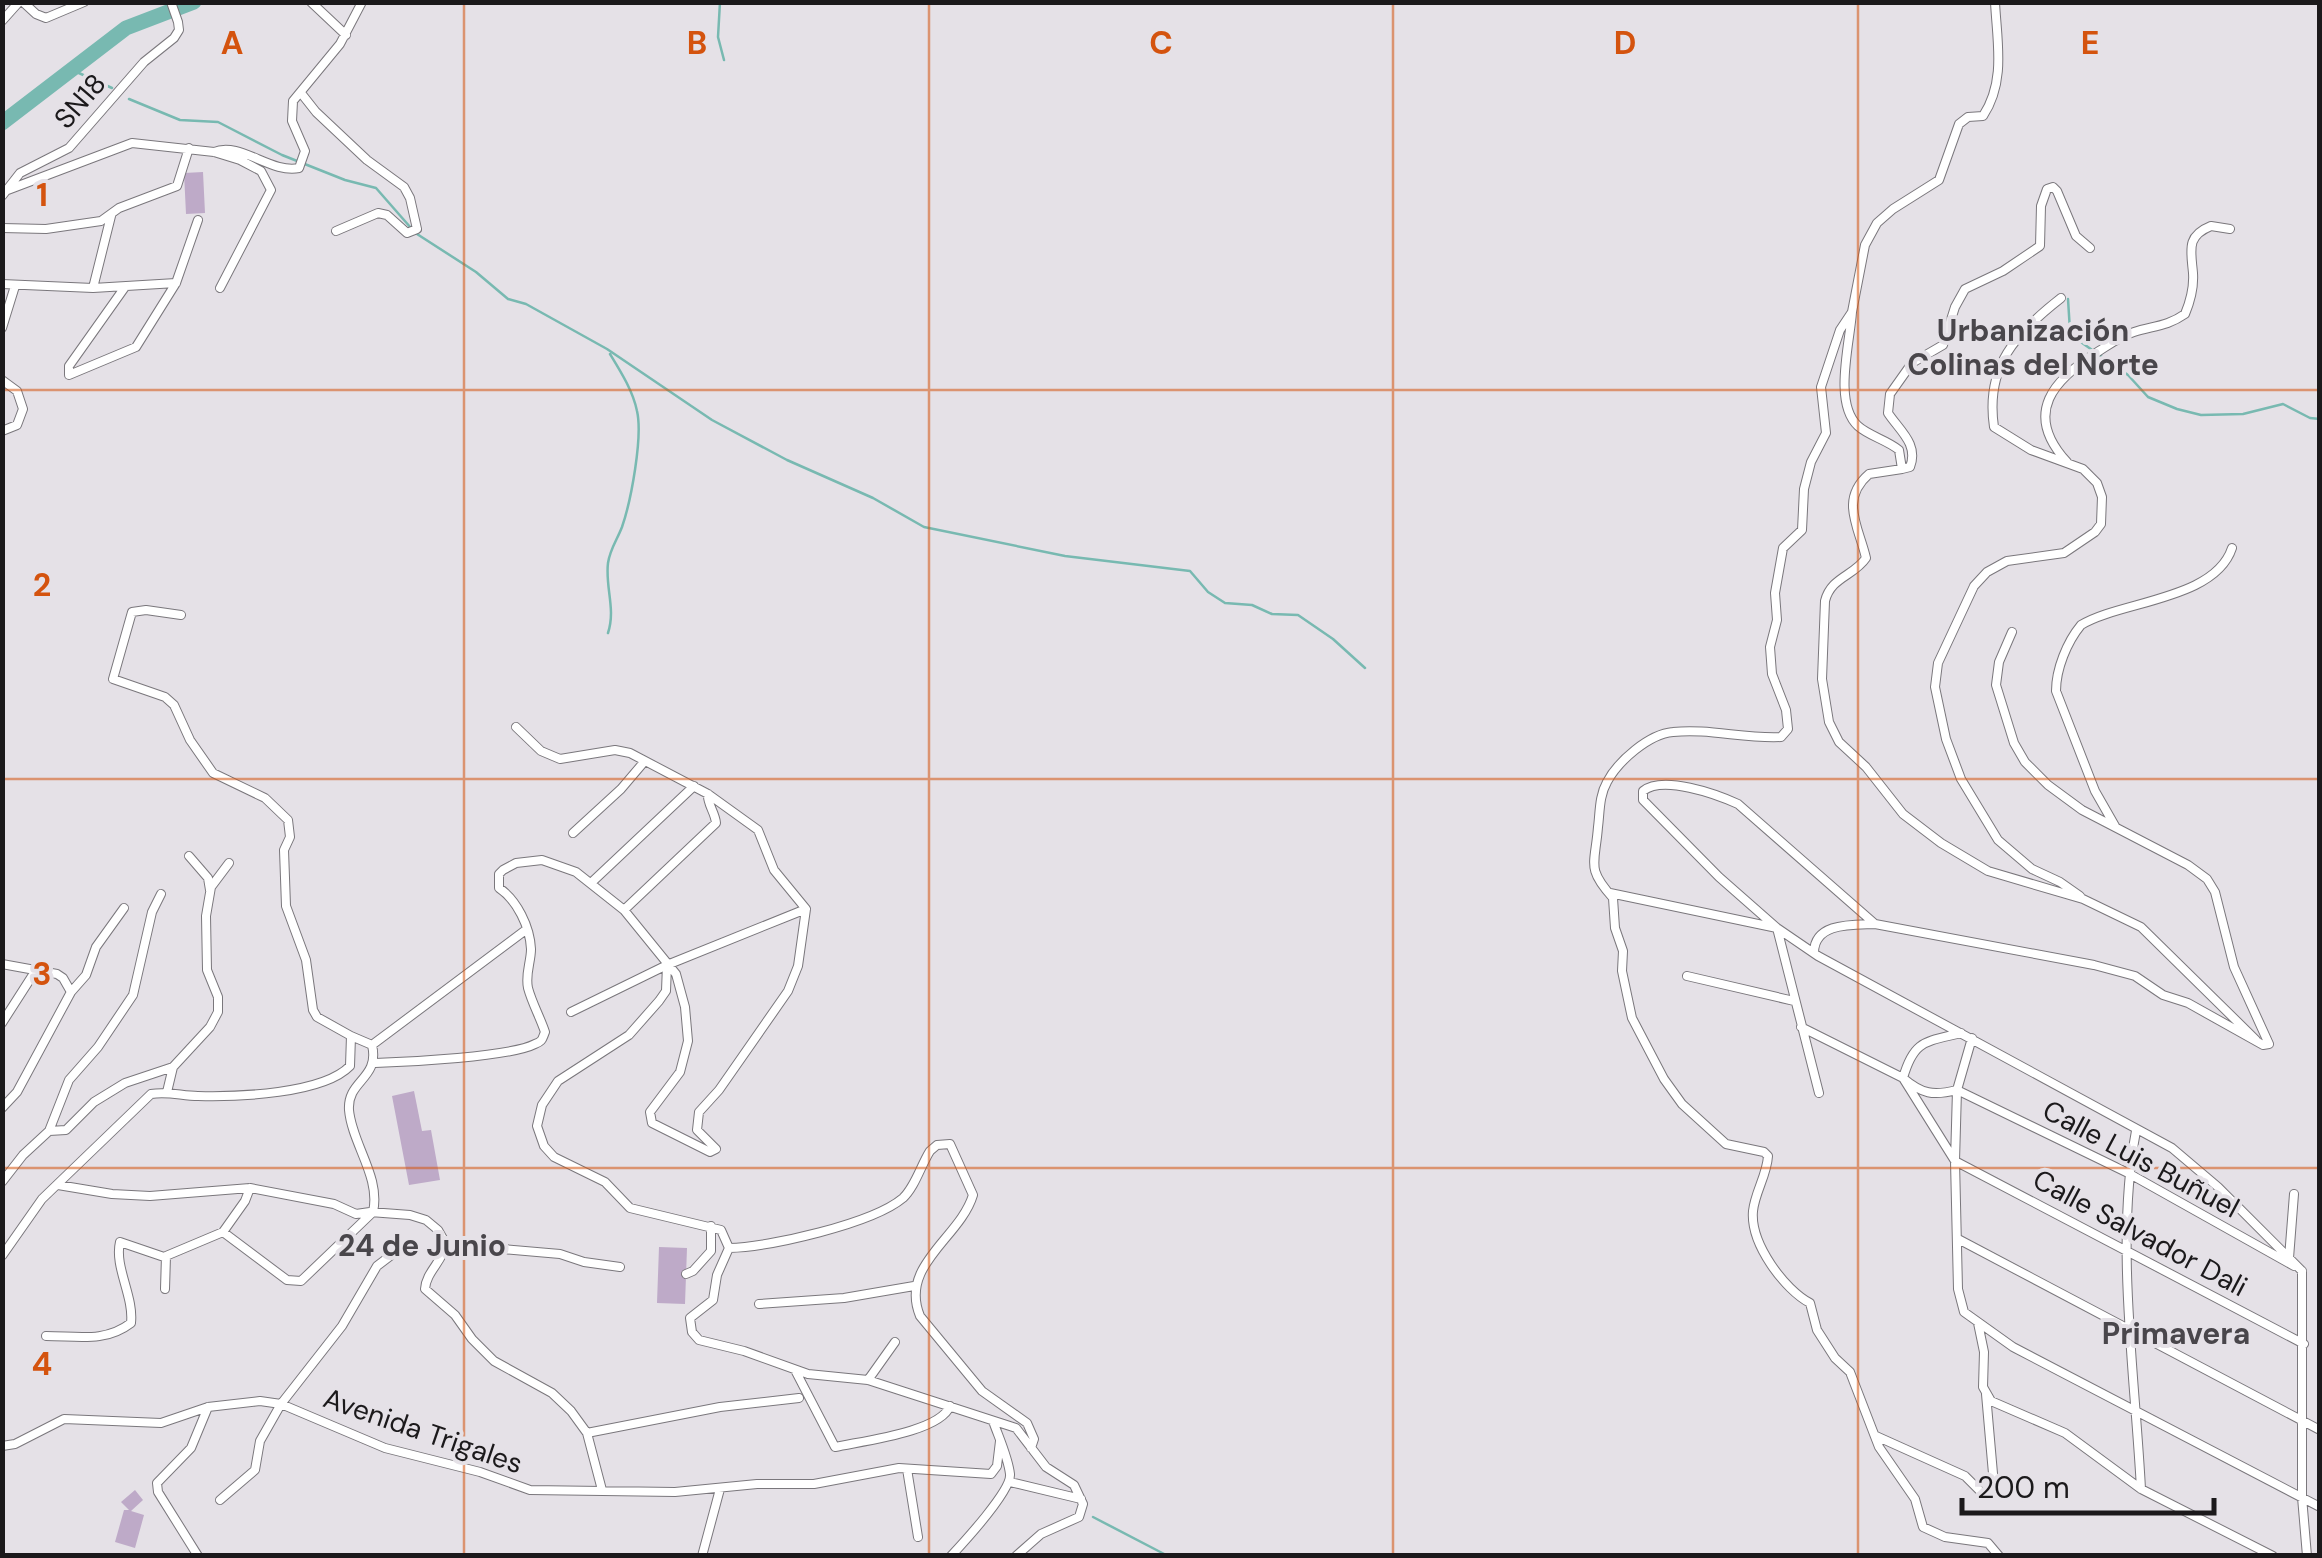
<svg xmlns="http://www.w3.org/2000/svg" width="2322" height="1558" font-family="'DM Sans',sans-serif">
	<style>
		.green { fill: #beaac8 }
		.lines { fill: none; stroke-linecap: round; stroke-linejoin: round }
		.stream { stroke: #78b9b1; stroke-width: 2.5 }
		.river { stroke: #78b9b1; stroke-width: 15 }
		.minor-casing { stroke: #7a777c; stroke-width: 10 }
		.minor { stroke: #fff; stroke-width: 8 }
		.grid { fill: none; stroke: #d4530e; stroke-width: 2.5; stroke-opacity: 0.55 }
		.labels { text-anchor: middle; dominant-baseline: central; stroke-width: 8; stroke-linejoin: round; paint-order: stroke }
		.street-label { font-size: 28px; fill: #1b191b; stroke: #e5e1e7 }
		.neighbourhood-label { font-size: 30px; font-weight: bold; fill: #49464b; stroke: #e5e1e7 }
		.grid-label { font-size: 32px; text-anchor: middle; font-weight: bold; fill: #d4530e; stroke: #e5e1e7; stroke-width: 8; stroke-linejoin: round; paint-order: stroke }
	</style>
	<rect width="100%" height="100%" fill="#e5e1e7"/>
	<path class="green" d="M203 172 205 213 186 214 184 173Z
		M414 1091 422 1131 431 1130 440 1180 409 1185 392 1096Z
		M659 1247 687 1248 685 1304 657 1303Z
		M135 1490 143 1500 131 1511 144 1515 135 1548 115 1542 124 1510H129L121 1502Z"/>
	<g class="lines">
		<path class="stream" d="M720 2 718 37 724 60
			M70 69 112 88
			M129 99 180 120 218 122 282 155 345 180 376 188 411 228
			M417 234 476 272 508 299 526 304 607 349 712 420 787 460 873 498 924 527 1065 556 1190 571 1208 592 1225 603 1252 605 1272 614 1298 615 1333 639 1365 668
			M2068 299 2070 331 2075 338 2128 375 2148 397 2177 409 2201 415 2243 414 2283 404 2310 418 2320 419
			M608 633C616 609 605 587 608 563 610 549 617 540 622 527 631 501 643 437 637 411 633 391 621 372 610 354
			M1093 1517 1168 1556"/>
		<path class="river" d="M2 123 126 28 194 2"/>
		<g class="minor-casing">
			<path id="minor" d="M23 2 36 14 46 18 84 2
				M311 2 346 35
				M1995 2C1997 42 2006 81 1983 116L1968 117 1959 124 1939 180 1893 209 1877 223 1865 245 1852 312 1840 330 1821 387 1826 433 1811 462 1804 489 1802 530 1783 548 1775 593 1777 620 1770 647 1772 674 1786 710 1788 729 1781 737C1745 739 1708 728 1673 732 1649 734 1618 761 1607 782 1599 796 1600 812 1598 827 1595 865 1586 868 1613 898L1615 928 1623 951 1622 971 1632 1018 1664 1079 1682 1104 1726 1144 1764 1152 1768 1156C1767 1175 1755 1192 1753 1211 1750 1244 1785 1290 1810 1303L1817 1330 1835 1358 1850 1372 1879 1447 1915 1499 1923 1527 1945 1537 1988 1543 1999 1556
				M2 21 19 2
				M301 93 316 112 367 160 404 187 410 198 417 229 407 233 387 215 378 213 336 231
				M214 152C240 141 271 174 299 168L305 151 292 121 293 101 340 44 362 2
				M5 191 132 143 214 152 240 160 261 171 271 190 220 288
				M2 196 20 173 69 148 144 62 174 38 179 30 178 22 171 2
				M2 228 46 229 101 221 119 208 177 186 189 148
				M2 284 93 288 176 283
				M125 287 69 366V375L136 347 176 283 198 220
				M93 288 111 216
				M2061 298C2016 333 1985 366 1994 427L2031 450 2083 469 2097 483 2102 497 2101 524 2095 532 2064 553 2007 561 1987 572 1974 586 1938 663 1935 687 1946 739 1961 779 1998 840 2032 869 2060 882 2080 896
				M1852 312C1850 343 1833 403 1858 426 1869 436 1887 440 1899 450L1902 469 1869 474C1839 500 1859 527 1866 558 1854 576 1831 577 1825 601L1822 679 1829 722 1839 742 1866 767 1903 814 1941 843 1988 871 2083 899 2141 927 2256 1040
				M2 328 15 286
				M2 380 17 391 23 409 17 425 2 431
				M2067 462C2022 413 2054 379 2099 351 2110 344 2121 336 2134 332 2153 326 2168 326 2185 314 2190 302 2194 287 2193 273 2191 250 2186 236 2211 226L2230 229
				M1902 469 1910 467C1919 444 1899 430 1888 413L1890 394 1912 363 1943 345 1955 307 1965 289 2003 271 2040 246 2041 206 2047 189 2053 187 2057 191 2076 236 2090 248
				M2115 826 2095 791 2056 691C2056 669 2067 642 2081 625 2120 601 2215 600 2232 548
				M573 833 621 789 644 762
				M189 856 208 878 210 890
				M592 882 694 786
				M1610 893 1777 928 1819 1093
				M624 910 716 823C715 812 707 804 708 794
				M1875 924 1738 804C1716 794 1663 775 1643 791V800L1719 877 1777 928 1818 956 2172 1148 2218 1187 2302 1271
				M1814 952C1815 922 1853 925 1875 924L2094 965 2135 976 2163 995 2188 1003 2263 1045 2269 1044 2234 967 2215 892 2207 879 2188 865 2082 810 2048 785 2025 762 2014 743 1996 685 1999 662 2012 632
				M2 964 57 974 63 978 71 992
				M667 965 666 991 659 1001 629 1035 558 1081 542 1105 537 1126 544 1146 554 1157 605 1182 630 1208 721 1230 729 1248 717 1275 713 1300 690 1318 692 1332 699 1340 744 1351 808 1374 868 1380 1016 1428 1046 1467 1074 1485 1083 1504 1079 1517 1041 1534 1016 1556
				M1687 976 1794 1001
				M571 1012 667 965 806 909
				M2 1023 36 970
				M1801 1027 1903 1078 1955 1161 2304 1344
				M1961 1033C1925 1042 1914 1040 1903 1078 1922 1094 1933 1096 1957 1090L2128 1173 2294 1266
				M351 1036 372 1045C380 1079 347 1080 349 1110 352 1144 381 1177 373 1212
				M1972 1038 1957 1090 1955 1161 1958 1289 1964 1312 2013 1347 2320 1507
				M372 1045 527 929
				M375 1063C407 1062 510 1057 535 1044 543 1041 542 1039 545 1032 540 1017 532 1003 528 988 525 974 531 962 531 949 530 927 517 900 499 888V874L503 870 516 863 542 860 576 872 624 910 676 974 685 1007 688 1041 680 1072 650 1112 652 1123 710 1152 716 1149 697 1130 699 1112 719 1090 788 991 798 966 806 909 774 870 758 830 708 794 630 753 615 750 560 759 541 751 516 727
				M167 1092 173 1067 210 1027 218 1012V997L207 970 206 916 211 887 229 863
				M2 1108 17 1092 71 992 86 975 96 947 124 908
				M49 1131 69 1080 98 1047 133 995 152 912 161 894
				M2136 1131C2115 1242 2135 1375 2141 1489
				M2 1182 23 1155 49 1131 66 1130 94 1102 125 1083 173 1067
				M58 1185 112 1194 150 1196 250 1188 334 1204 356 1214 370 1212 410 1215 426 1220 438 1230 446 1244C443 1261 426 1272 425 1289L455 1315 472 1339 494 1361 552 1393 571 1411 587 1433 602 1490
				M223 1232 245 1201 250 1188
				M1958 1239 2320 1430
				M446 1244 560 1254 584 1262 620 1267
				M729 1248C769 1247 872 1224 903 1198 915 1187 921 1165 930 1151L937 1145 950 1144 973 1195C960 1238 899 1265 920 1316L982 1391 1027 1423 1034 1439 1031 1448
				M2 1256 42 1199 151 1094C168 1091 182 1096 198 1096 237 1097 323 1094 350 1066L351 1036 317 1017 313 1010 306 960 286 906 284 850 290 837 288 820 265 798 213 773 190 740 174 705 165 697 113 679 132 612 146 610 181 615
				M2289 1258 2294 1194
				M2302 1271V1497L2307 1556
				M686 1274 693 1271 711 1251V1226
				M165 1289 166 1256 223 1232 287 1280 301 1281 373 1212
				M759 1304 844 1298 914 1286
				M1978 1323 1984 1352 1983 1387 1991 1401 2065 1433 2141 1489 2273 1556
				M46 1336C77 1336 105 1343 131 1323 134 1296 114 1267 120 1242L164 1257
				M795 1370 835 1447C862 1441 940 1432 950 1406
				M868 1380 895 1342
				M587 1433 720 1407 799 1398
				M1876 1436 1965 1476 1982 1493 1990 1497 1994 1485 1986 1394
				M2 1446 15 1444 64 1419 161 1423 208 1407 260 1401 281 1404 385 1448 480 1472 530 1490 675 1492 757 1484H814L899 1468 991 1474 997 1466 1000 1441
				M907 1469 918 1537
				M1010 1482 1081 1499
				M220 1500 255 1470 260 1441 281 1404 342 1326 377 1266 402 1247
				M198 1556 158 1492 157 1483 191 1448 208 1407
				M702 1556 720 1489
				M951 1556C964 1542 1012 1490 1010 1474 1008 1457 999 1438 993 1421"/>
		</g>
		<use href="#minor" class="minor"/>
	</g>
	<path class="grid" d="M464 2V1556M929 2V1556M1393 2V1556M1858 2V1556M2 390H2320M2 779H2320M2 1168H2320"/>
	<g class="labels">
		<g class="street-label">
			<text transform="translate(80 101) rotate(-49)">SN18</text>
			<text transform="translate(2141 1159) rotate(28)">Calle Luis Buñuel</text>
			<text transform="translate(2140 1233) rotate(28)">Calle Salvador Dali</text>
			<text transform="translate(423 1431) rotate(19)">Avenida Trigales</text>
		</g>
		<g class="neighbourhood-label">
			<text x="2033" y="330">Urbanización<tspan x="2033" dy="34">Colinas del Norte</tspan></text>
			<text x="422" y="1245">24 de Junio</text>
			<text x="2176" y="1333">Primavera</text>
		</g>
	</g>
	<g class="grid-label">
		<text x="232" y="54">A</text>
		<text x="697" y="54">B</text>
		<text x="1161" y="54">C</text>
		<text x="1625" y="54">D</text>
		<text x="2090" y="54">E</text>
		<text x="42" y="206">1</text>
		<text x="42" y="596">2</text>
		<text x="42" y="985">3</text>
		<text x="42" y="1375">4</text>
	</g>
	<rect width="2322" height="1558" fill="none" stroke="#1b191b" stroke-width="10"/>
	<path d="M1962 1498v15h252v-15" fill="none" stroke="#1b191b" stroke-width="5"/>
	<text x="1977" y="1498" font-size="30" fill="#1b191b" stroke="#e5e1e7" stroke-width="8" paint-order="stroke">200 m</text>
</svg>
